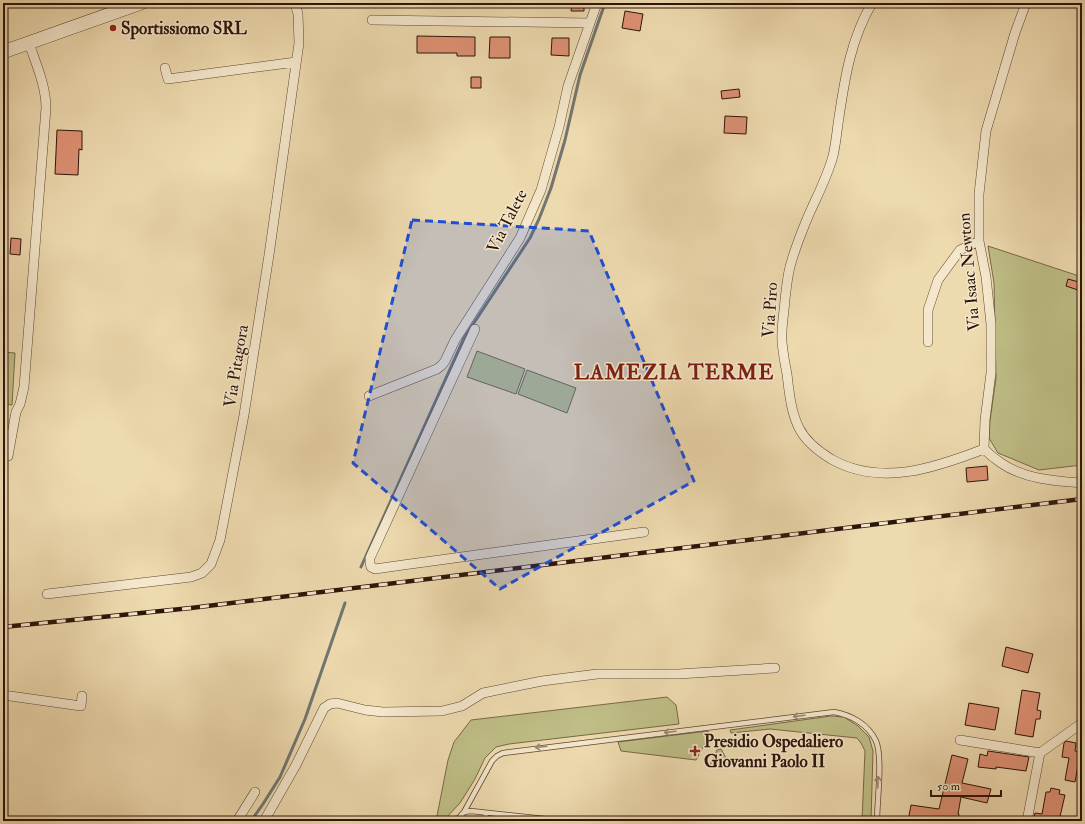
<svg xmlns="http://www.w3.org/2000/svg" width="1085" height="824" font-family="'IM FELL Double Pica',serif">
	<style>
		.green { fill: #bfbe86; stroke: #766948 }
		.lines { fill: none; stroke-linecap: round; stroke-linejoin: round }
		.stream { stroke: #707671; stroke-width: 3 }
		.building { fill: #de9174; stroke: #2c1409 }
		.lane-casing { stroke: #5c4632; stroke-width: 6 }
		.street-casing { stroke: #5c4632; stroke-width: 10 }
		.secondary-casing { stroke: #2c1409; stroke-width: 14 }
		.lane { stroke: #f4e7cb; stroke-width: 4.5 }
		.street { stroke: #f4e7cb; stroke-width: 9 }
		.secondary { stroke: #f4e7cb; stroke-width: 13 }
		.rail-casing { stroke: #2c1409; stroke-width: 4.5 }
		.rail { stroke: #f4e7cb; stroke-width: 3; stroke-dasharray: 9; stroke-linecap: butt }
		.oneway { stroke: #9a8874 }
		.marked { fill: #1d4ed8; fill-opacity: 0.2; stroke: #1d4ed8; stroke-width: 3; stroke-dasharray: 8 5; stroke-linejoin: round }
		.poi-dot { fill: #8f2418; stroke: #f4e7cb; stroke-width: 1.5 }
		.labels { text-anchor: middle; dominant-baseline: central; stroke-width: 3; stroke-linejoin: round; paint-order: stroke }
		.poi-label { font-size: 17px; font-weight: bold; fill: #2c1409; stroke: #f4e7cb; text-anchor: start }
		.street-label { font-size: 17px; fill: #2c1409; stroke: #f4e7cb }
		.district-label { font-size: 21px; font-weight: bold; letter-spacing: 1px; fill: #7a1f14; stroke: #f4e7cb }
	</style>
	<rect width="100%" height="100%" fill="#eedaaf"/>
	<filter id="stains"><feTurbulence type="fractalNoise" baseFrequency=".005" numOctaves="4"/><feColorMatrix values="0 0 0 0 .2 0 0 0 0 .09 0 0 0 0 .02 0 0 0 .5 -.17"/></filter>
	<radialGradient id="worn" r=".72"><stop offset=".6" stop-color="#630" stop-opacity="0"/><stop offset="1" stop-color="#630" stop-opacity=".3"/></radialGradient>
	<path class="green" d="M988 246 1082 277V465L1039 470 998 453 989 438 990 421 996 378 994 283Z
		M477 351 525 369 516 394 467 377Z
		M3 352 15 353 12 405 3 404Z
		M527 370 576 388 567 413 518 394Z
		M667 697 676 705 679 724 509 744 496 747 485 758 475 779 460 803 444 820 436 821 448 760 454 742 471 720Z
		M831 716 844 717 858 726 869 737 873 751 871 821H862L865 751 861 743 857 738 770 729 731 733 730 730Z
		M708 731 709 736 696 760 621 751 618 742Z
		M721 749 730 765 729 767 710 765 717 750Z"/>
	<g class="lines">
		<path class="stream" d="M361 567 464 338 530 238 539 219 551 188 565 140 580 75 605 3
			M251 821 263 804 280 777 305 719 345 603"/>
	</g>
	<path class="building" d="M572 3H584V11H571Z
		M625 11 643 14 640 31 622 28Z
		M417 36 475 37V56H457V53H417Z
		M490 37H510V58H489Z
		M552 38H569V56L551 55Z
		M471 77H481V88H471Z
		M739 89 740 97 722 99 721 91Z
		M725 116 747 117 746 134 724 133Z
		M57 130 82 131V150L79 149 78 175 55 174Z
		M11 238 21 239 20 255 10 254Z
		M1068 279 1082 283 1081 291 1066 286Z
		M987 466 988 480 967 482 966 468Z
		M1006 647 1033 654 1028 673 1002 666Z
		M1022 690 1040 693 1037 710 1041 711 1040 719H1036L1033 737 1015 734Z
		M969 703 999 708 995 730 965 725Z
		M1066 741 1076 743 1075 751 1082 753V760H1079L1075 782 1065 780 1069 758 1062 757 1064 743Z
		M988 751 1029 757 1026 771 996 767V769L978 767 980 754 987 756Z
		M952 755 968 759 962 783 991 789 987 803 961 797 958 814H959L958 821H908L911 805 939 809Z
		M1051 788 1060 790 1059 794 1065 795 1059 821H1033L1035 813 1042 814 1046 792H1050Z"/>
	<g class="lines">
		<g class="lane-casing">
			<path id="lane" d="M464 812 492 761 497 756 503 753 834 712C851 715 868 724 876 741 883 757 877 802 877 821
				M456 821 464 812 471 811 564 821
				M485 821 486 813"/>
		</g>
		<g class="street-casing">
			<path id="street" d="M872 3C851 39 845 77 839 117 837 130 836 143 833 156 827 178 816 198 807 219 800 236 793 253 789 271 787 281 786 291 785 300 784 314 781 328 782 342 783 353 785 364 787 374 789 392 791 412 799 428 806 442 818 451 831 459 880 487 935 468 984 449
				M372 20 590 23
				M165 68 168 79 296 62
				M475 329 370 558V563L371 567 375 569 403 565 644 532
				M928 342V310L938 280 960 250 979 241
				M369 396 437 369 442 365 445 361 455 340 520 238 541 190 559 127 568 86 597 3
				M984 449 985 420 991 373V324L986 277 979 241V194L986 131 1015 33 1026 3
				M984 449C989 454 995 459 1001 463 1024 479 1055 481 1082 483
				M3 456H8L16 412 20 404 24 387 46 108C46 86 36 64 29 43
				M47 594 191 577 202 573 211 564 220 540 244 415 269 255 299 43 298 14 295 3
				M3 695 81 706 82 696
				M960 740 1040 753 1082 723
				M237 821 255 792
				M264 821 296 765 324 708 330 704 337 703 365 710 383 712 442 711 462 706 483 693 542 681 597 674H678L775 668
				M1027 821 1040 753"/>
		</g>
		<g class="secondary-casing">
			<path id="secondary" d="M3 52 141 3"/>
		</g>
		<use href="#lane" class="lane"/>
		<use href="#street" class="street"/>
		<use href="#secondary" class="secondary"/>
		<g class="rail-casing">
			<path id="rail" d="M3 627 191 608 1082 499"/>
		</g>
		<use href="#rail" class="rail"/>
	</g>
	<defs><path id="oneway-shaft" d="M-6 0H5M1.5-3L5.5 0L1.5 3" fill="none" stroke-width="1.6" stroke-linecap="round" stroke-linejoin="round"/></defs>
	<g class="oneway">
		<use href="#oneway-shaft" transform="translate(799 716) rotate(173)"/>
		<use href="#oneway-shaft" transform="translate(670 732) rotate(173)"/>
		<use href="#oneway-shaft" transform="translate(541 747) rotate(173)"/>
		<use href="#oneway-shaft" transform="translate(878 782) rotate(-88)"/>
	</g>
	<path class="marked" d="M412 220 589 231 694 481 500 589 353 463Z"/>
	<g class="poi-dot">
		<circle cx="113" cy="28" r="4"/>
		<path d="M693 745h4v4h4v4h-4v4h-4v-4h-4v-4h4z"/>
	</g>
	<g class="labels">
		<g class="poi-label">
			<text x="121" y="28">Sportissiomo SRL</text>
			<text x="704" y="741">Presidio Ospedaliero<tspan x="704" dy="20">Giovanni Paolo II</tspan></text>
		</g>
		<g class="street-label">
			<text transform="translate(507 221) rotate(-63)">Via Talete</text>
			<text transform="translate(969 272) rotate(-95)">Via Isaac Newton</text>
			<text transform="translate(770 310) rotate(-86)">Via Piro</text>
			<text transform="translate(236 366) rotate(-81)">Via Pitagora</text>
		</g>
		<g class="district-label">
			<text x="674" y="372">LAMEZIA TERME</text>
		</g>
	</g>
	<rect width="1085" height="824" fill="none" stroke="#eedaaf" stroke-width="16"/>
	<rect x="4" y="4" width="1077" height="816" fill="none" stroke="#2c1409" stroke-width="2"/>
	<rect x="8" y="8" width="1069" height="808" fill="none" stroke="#2c1409"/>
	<path d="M931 790v6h70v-6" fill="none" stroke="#2c1409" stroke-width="2"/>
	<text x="937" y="790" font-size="12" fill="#2c1409" stroke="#f4e7cb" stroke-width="3" paint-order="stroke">50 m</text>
	<rect width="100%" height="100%" filter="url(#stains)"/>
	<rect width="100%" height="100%" fill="url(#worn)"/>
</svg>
